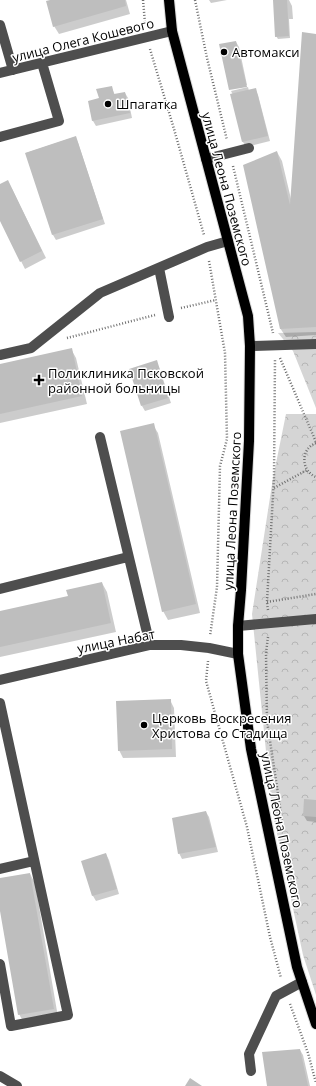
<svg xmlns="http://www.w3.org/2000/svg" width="316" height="1086" font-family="'Open Sans',sans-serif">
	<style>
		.park { fill: url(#park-crowns) }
		.shadow { fill: #0003 }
		.building { fill: #bebebe }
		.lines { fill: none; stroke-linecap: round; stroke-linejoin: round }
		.major-casing { stroke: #dbdbdb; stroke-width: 12 }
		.path { stroke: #707070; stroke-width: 2.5; stroke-dasharray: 1 2; stroke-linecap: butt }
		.minor { stroke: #4e4e4e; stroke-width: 10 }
		.major { stroke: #000; stroke-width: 10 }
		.poi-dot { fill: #000; stroke: #fff; stroke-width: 1.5 }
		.labels { text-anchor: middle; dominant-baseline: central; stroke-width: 3; stroke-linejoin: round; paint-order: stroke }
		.street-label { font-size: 13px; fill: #000; stroke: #fff }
		.poi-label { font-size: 13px; fill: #000; stroke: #fff; text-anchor: start }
	</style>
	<defs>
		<pattern id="park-crowns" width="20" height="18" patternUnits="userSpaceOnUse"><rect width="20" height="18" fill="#d5d5d5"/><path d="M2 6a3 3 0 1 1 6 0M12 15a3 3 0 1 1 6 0" fill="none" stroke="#b5b5b5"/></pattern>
	</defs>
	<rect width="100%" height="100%" fill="#fff"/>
	<path class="park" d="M316 332V408L293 351 278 333Z
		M286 414H316V995L303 955 272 810 252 614 273 478Z"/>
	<path class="shadow" d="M54 0H126L130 14 59 34 54 26Z
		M209 0H227L211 3Z
		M274 0H289L292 6 293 19H289L290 38 278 39 276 36Z
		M316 35V335L286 337 280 328 277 152 282 161 291 199Z
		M236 42 239 47 247 85 230 89V90L220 45Z
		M111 87 115 95 125 93 128 98 132 118 96 126 93 121 89 102 100 99Z
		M248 87 249 91 255 89 258 95 270 141 246 147 243 142 231 95H233L231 91Z
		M75 137 78 143 105 224 56 240 53 235 26 153Z
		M0 185 12 189 46 258 25 269 0 219Z
		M71 349 76 358 87 404 0 423V365Z
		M156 362 159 367 171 403 145 411 142 406Z
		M153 425 158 433 200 613 168 620 163 611Z
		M102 583 107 592 116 632 0 657V612L69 597Z
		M170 700 174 708 176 757 123 758 119 750Z
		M305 801H316V822L307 821 304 816Z
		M206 812 209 817 218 852 182 859 179 853Z
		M106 854 109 860 119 894 96 901 93 896 83 861Z
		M30 874 35 883 58 1017 24 1023 19 1014 0 905V879Z
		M300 1050 303 1055 310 1086H268Z"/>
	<path class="building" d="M50 0H125L126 6 53 27 46 1Z
		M273 0H287L289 36 275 37Z
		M302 32 316 34V327L280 329 243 165 277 151 290 205Z
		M236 41 247 87 229 90 219 44Z
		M112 86 114 94 125 92 130 113 92 121 88 101 99 98 96 89Z
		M256 88 268 136 242 142 230 94Z
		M76 136 103 219 52 235 25 153Z
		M8 180 42 251 20 262 0 221V184Z
		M72 348 82 396 0 414V364Z
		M157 360 168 398 141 406 129 369Z
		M154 423 196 604 162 612 120 431Z
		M102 582 111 623 0 647V611L68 596 66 590Z
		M171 699 172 749 118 751 116 701Z
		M304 799 316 800V817L303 816Z
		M206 811 216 847 178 854 172 818Z
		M106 853 117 889 92 896 81 861Z
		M30 873 54 1009 18 1015 0 911V878Z
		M300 1049 308 1086H267L262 1052Z
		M190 1078 202 1086H185Z"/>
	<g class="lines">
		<g class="major-casing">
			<path id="major" d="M169 0 172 31 248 316 250 346 249 441 241 590 238 626V654L251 749 297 967 316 1024"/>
		</g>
		<path class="path" d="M143 0 145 23
			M195 0 207 58 227 140
			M150 49 174 129 204 235
			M233 166 273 333
			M209 261 225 353 227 439 220 466 217 587 210 636
			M181 308 216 300
			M67 338 155 315
			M280 358 316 442
			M316 443C300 449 301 471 316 477
			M274 488 307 470
			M267 602 316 594
			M268 610 267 602 274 477 275 359
			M268 637 266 653 267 721 283 827
			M208 661 206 681 247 827 270 937 281 978
			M290 1004 308 1053 316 1083"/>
		<path class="minor" d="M0 25 13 70
			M0 73 172 31
			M0 137 59 121 42 63
			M206 159 249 148
			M159 268 169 317
			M250 346 316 344
			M0 355 31 348 100 293 207 247 228 241
			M100 437 150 645
			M0 589 128 557
			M238 626 316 619
			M0 680 150 645H181L209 648 238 654
			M0 703 68 1015 11 1026 0 964
			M0 869 34 861
			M251 1071 249 1054 276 996 302 982
			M0 1076 17 1086"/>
		<use href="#major" class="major"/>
	</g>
	<g class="poi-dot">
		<circle cx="224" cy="52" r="4"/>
		<circle cx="108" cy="104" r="4"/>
		<path d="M37 374h4v4h4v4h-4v4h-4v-4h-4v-4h4z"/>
		<circle cx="144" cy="725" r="4"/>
	</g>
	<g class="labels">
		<g class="street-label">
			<text transform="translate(83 40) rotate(-14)">улица Олега Кошевого</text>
			<text transform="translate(227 189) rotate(75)">улица Леона Поземского</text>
			<text transform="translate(232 511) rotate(-87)">улица Леона Поземского</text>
			<text transform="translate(116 641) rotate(-11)">улица Набат</text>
			<text transform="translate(282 830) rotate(78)">улица Леона Поземского</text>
		</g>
		<g class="poi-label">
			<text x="232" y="52">Автомакси</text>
			<text x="116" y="104">Шпагатка</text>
			<text x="48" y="373">Поликлиника Псковской<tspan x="48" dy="15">районной больницы</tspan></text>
			<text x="152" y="718">Церковь Воскресения<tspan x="152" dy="15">Христова со Стадища</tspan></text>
		</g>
	</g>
</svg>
